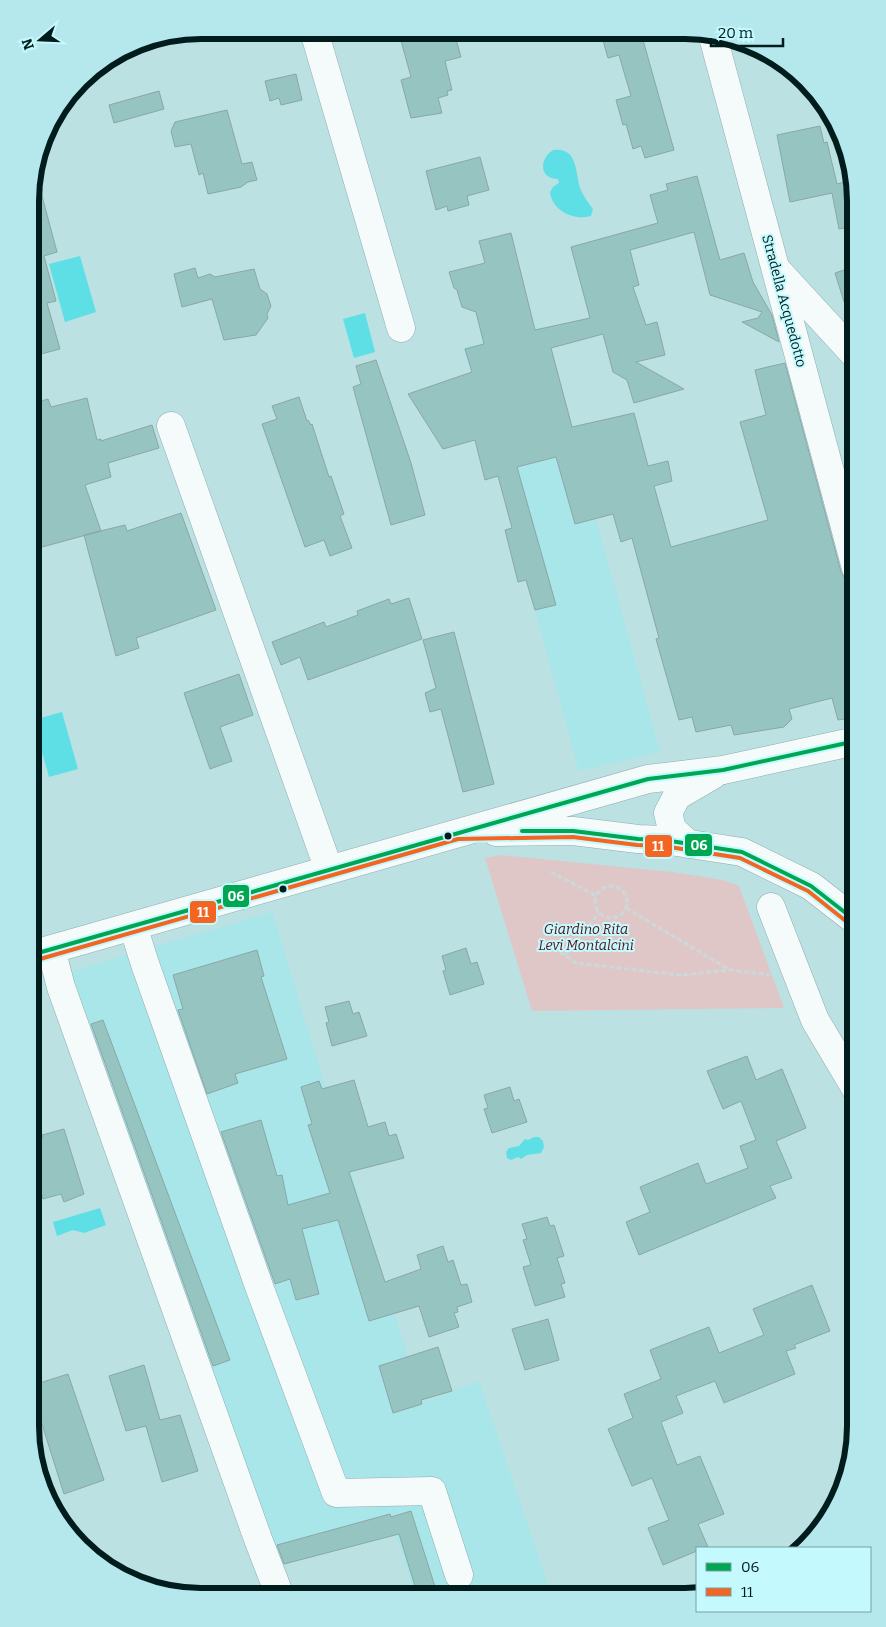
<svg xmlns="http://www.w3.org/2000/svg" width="886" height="1627" font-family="Bitter,serif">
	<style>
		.built { fill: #a9e6ea }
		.green { fill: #e0c7c7 }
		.water { fill: #5edfe6 }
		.building { fill: #96c4c1; stroke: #8aa7a5 }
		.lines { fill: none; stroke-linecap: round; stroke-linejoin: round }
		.minor-casing { stroke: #8eacae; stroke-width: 29 }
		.path { stroke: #ccd8d9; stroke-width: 3; stroke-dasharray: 5 2.5; stroke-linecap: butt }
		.minor { stroke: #f5fafb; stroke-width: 28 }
		.bus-1-casing { stroke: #c4fafe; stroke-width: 8 }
		.bus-2-casing { stroke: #c4fafe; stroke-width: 8 }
		.bus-1 { stroke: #00a651; stroke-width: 4 }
		.bus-2 { stroke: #f26522; stroke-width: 4 }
		.bus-dot { fill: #001c1d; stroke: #c4fafe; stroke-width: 2 }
		.labels { text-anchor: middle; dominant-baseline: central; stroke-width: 4; stroke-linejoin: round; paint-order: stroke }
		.street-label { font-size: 14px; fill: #001c1d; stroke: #c4fafe }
		.park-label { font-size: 14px; font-style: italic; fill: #541318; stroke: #c4fafe }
		.rim { fill: none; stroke: #001c1d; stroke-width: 6 }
		.line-badge { stroke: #c4fafe; stroke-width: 2 }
		.badge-label { font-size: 14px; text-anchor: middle; font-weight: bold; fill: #fff }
	</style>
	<rect width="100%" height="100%" fill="#bbe1e3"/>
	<path class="built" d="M543 326 660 752 579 771 463 347Z
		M272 912 422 1403 479 1381 552 1597 415 1596 396 1535 277 1566 68 982 73 971 127 955 134 967 155 960 154 947Z"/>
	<path class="green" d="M501 855 673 872 723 880 739 886 784 1008 532 1011 485 858Z"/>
	<path class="water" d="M553 150C578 147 575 171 580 188 583 195 588 203 593 209L591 216C574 221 552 211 550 192L553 187 559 183 558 179C539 179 539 159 553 150Z
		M80 256 96 312 65 322 49 264Z
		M365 313 375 352 354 358 343 319Z
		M62 712 78 769 49 777 33 720Z
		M534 1137H539L543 1141 544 1147 541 1153 527 1155 521 1159 518 1157 511 1160 507 1158 506 1152 509 1148 519 1146 525 1139 528 1140Z
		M100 1208 106 1225 84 1233 73 1230 57 1236 53 1222Z"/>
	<path class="building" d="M420 31 454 32 461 57 445 61 452 90 447 91 448 95 438 98 442 113 411 118 401 80 411 77 400 37Z
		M605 33H641L674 150 645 158 641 146 633 149 626 124 623 125 616 100 631 96 619 55 608 58 602 37 606 36Z
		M296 74 302 100 281 105 279 98 270 101 265 81Z
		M159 91 164 109 114 123 109 105Z
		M227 110 242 164 252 162 257 180 248 182 241 187 208 194 203 173 199 175 191 144 175 147 171 131 175 122Z
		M820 126 824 143 827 142 837 184 853 180 856 200V226L839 229 832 193 790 202 777 135Z
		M480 157 489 190 467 196 469 205 448 211 447 206 436 210 426 171Z
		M697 176 720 260 744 253 753 282 772 315 779 342 742 322 758 318 762 312 710 295 694 232 630 250 639 285 633 287 646 325 657 322 665 355 636 362 684 389 634 403 627 380 613 372 603 334 551 348 572 427 634 413 648 466 668 461 672 481 654 486 671 547 768 520 740 422 766 415 755 370 785 363 841 572 845 579 850 582 856 603V717L838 720 832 698 789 709 792 719 784 727 734 735 731 725 696 732 692 717 679 720 656 639 659 638 632 538 621 542 613 514 575 524 556 457 517 467 556 605 535 610 526 580 518 582 505 530 512 528 498 476 485 480 475 440 443 449 408 394 472 372 465 349 484 344 476 312 462 307 457 290 454 288 449 272 485 263 479 241 511 233 535 330 590 318 571 247 658 223 650 195 668 190 666 184Z
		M38 181 57 252 44 256 56 301 47 303 60 349 37 355 31 335V182Z
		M856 266V326L852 327 835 273Z
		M195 268 198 278 210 274 215 277 254 269 260 289 267 294 271 306 267 314 268 318 256 335 224 340 212 299 182 307 174 274Z
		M376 360 411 463 425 515 391 525 353 387 361 384 356 366Z
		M299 397 307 421 308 420 311 425 312 424 329 477 331 476 344 514 340 516 352 548 330 556 324 540 305 547 262 424 277 419 272 406Z
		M87 398 97 440 101 439V441L152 425 159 448 108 463 111 477 85 485 101 531 31 550V404L48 399 51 407Z
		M181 513 216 610 136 638 139 648 116 656 84 535 125 525 127 531Z
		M409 598 422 639 308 680 300 657 281 665 272 642 324 622 326 627 358 615 357 611 389 599 391 604Z
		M454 632 494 784 463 792 441 709 430 712 425 693 436 688 423 640Z
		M239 674 253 715 220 727 232 761 210 769 184 693Z
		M466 948 471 964 477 962 484 984 450 995 443 971 446 970 442 956Z
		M257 950 264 976 261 977 287 1059 235 1074 238 1083 207 1094 178 1010 183 1009 173 975Z
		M349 1001 353 1014 359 1012 367 1036 332 1046 326 1023 329 1022 325 1007Z
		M103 1020 230 1360 213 1366 91 1024Z
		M747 1056 756 1080 782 1069 806 1128 776 1141 792 1178 770 1186 776 1198 639 1255 626 1222 650 1212 640 1187 698 1163 706 1184 748 1168 740 1146 756 1140 741 1101 723 1109 707 1071Z
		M354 1080 368 1127 385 1122 389 1136 396 1134 404 1158 349 1172 385 1282 421 1269 417 1255 443 1246 448 1262 453 1260 461 1285 467 1284 472 1302 457 1307 458 1312 454 1313 459 1327 429 1337 419 1306 369 1321 338 1220 302 1229 319 1294 296 1300 290 1279 275 1284 221 1132 261 1120 277 1176 282 1175 288 1205 330 1193 308 1125 312 1124 301 1087 319 1081 322 1089Z
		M510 1087 514 1101 519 1099 527 1122 492 1133 484 1109 488 1108 484 1095Z
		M64 1129 84 1194 64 1202 61 1194 43 1199 30 1155V1142L43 1138 42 1135Z
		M547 1217 550 1226 554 1225 564 1256 557 1258 565 1283 561 1284 565 1297 535 1306 523 1267 531 1265 523 1240 527 1239 522 1224Z
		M812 1285 830 1331 794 1345 796 1348 786 1351 795 1374 724 1403 715 1381 676 1396 683 1413 661 1422 677 1465 700 1456 724 1514 698 1524 708 1547 697 1548V1551L663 1565 648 1528 669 1520 652 1478 632 1486 608 1429 633 1418 624 1394 661 1379 650 1350 709 1327 719 1353 764 1335 753 1309Z
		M548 1319 559 1360 525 1370 512 1329Z
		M438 1347 452 1391 421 1400 422 1404 393 1413 379 1366Z
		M144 1365 160 1420 180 1415 198 1471 162 1482 146 1426 126 1431 109 1376Z
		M68 1374 104 1480 64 1494 30 1386Z
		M411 1511 438 1596H418L399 1534 284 1564 277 1545 390 1514 391 1517Z"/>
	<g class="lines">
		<g class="minor-casing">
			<path id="minor" d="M314 31 401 328
				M712 33 856 568
				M777 270 856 356
				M171 426 329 870
				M496 832 573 831 638 839 664 840 742 852 811 886 856 921
				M688 844 672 829 668 813 677 796 713 775
				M771 907 815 1020 856 1089
				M133 926 145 964 260 1289 336 1493 432 1491 459 1575
				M51 949 61 987 258 1539 280 1596
				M31 955 648 779 723 770 856 741"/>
		</g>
		<path class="path" d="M551 872 595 895
			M595 902a16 16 0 1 1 32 0a16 16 0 1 1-32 0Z
			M626 908 730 970 770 975
			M554 948 576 963 680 975 730 970
			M565 955 599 913"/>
		<use href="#minor" class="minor"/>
		<g class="bus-1-casing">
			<path id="bus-1" d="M522 831H573L638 839 664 840 742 852 811 886 856 921
				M31 955 648 779 723 770 856 741"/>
		</g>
		<g class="bus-2-casing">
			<path id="bus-2" d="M33 961 458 839 573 837 637 845 663 846 740 858 808 891 852 926"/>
		</g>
		<use href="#bus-1" class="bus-1"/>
		<use href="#bus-2" class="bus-2"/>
	</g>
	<g class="bus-dot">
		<circle cx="448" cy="836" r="4.5"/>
		<circle cx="283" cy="889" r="4.5"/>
	</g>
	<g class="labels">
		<g class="street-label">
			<text transform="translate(784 301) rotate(75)">Stradella Acquedotto</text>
		</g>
		<g class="park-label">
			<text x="586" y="929">Giardino Rita<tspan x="586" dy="16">Levi Montalcini</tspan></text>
		</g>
	</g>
	<path d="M0 0H886V1627H0ZM201 39H685A162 162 0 0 1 847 201V1426A162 162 0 0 1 685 1588H201A162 162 0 0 1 39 1426V201A162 162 0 0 1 201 39Z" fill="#b4e8ec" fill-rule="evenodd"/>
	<path class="rim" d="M201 39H685A162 162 0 0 1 847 201V1426A162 162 0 0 1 685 1588H201A162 162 0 0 1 39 1426V201A162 162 0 0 1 201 39Z"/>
	<g class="line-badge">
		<rect x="684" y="833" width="29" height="24" rx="5" fill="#00a651"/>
		<rect x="644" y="834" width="29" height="24" rx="5" fill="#f26522"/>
		<rect x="222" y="884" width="28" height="24" rx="5" fill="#00a651"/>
		<rect x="189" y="900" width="28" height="24" rx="5" fill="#f26522"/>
	</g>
	<g class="badge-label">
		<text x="699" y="850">06</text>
		<text x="658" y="851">11</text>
		<text x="236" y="901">06</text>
		<text x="203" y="917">11</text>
	</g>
	<rect x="696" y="1547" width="175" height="65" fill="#c4fafe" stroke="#76a1a4"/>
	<rect x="706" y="1563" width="25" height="8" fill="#00a651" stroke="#76a1a4"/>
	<text x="741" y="1572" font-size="15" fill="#001c1d">06</text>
	<rect x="706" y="1588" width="25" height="8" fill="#f26522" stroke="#76a1a4"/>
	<text x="741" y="1597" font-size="15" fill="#001c1d">11</text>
	<g transform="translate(40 40) rotate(251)" stroke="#c4fafe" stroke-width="4" paint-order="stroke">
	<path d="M0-4L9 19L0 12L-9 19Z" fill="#001c1d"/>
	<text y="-8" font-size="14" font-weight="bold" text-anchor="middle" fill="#001c1d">N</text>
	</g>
	<path d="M711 38v8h72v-8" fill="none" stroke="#001c1d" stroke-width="2.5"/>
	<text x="718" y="38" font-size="15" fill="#001c1d" stroke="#c4fafe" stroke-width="4" paint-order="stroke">20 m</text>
</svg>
